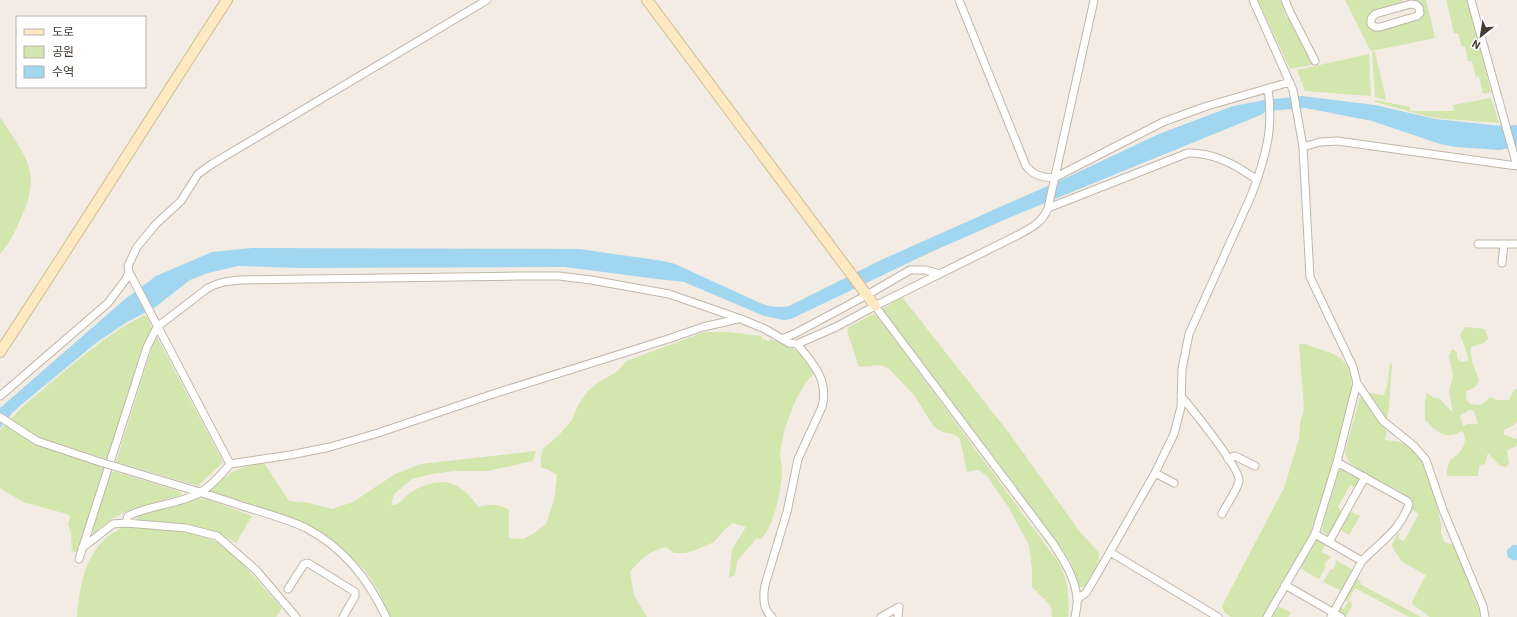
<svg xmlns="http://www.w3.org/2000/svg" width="1517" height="617" font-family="Barlow,'Noto Sans KR',sans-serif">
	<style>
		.green { fill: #d2e6ad; fill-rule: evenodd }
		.water { fill: #a0d6ef }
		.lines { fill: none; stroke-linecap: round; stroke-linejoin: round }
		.street-casing { stroke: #c0b6aa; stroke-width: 9 }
		.secondary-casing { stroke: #d2bc94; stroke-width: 12 }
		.street { stroke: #fff; stroke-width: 7 }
		.secondary { stroke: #feeac2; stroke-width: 10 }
		.street-bridge-casing { stroke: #c0b6aa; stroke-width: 9; stroke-linecap: butt }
		.street-bridge { stroke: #fff; stroke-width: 7 }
	</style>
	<rect width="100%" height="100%" fill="#f2ece4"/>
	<path class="green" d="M1258 0H1281L1286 18 1289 17 1292 20 1315 64 1290 69Z
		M1345 0H1403L1401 5 1376 12 1372 28 1422 12 1406 3 1408 0H1426L1435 38 1372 51 1369 48Z
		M1446 0H1468L1491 92 1483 94 1479 76 1476 77 1472 61H1468L1465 46 1462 47 1458 33H1454Z
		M1372 52H1375L1386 100 1375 97Z
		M1369 54 1371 96 1305 91 1297 70Z
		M1491 98 1499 123 1433 118 1375 102V100L1410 107V111H1454L1453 105Z
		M0 117C26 158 43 171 20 220 15 232 9 244 0 254Z
		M902 297 1009 433 1080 532 1099 553C1101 559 1091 582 1085 586 1082 588 1081 587 1078 586L1071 563 1055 539 881 310Z
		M873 314 877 316 1059 563C1069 584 1069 594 1068 617H1052L1051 606 1032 587V568L1029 545 1009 508 987 476 979 470 967 472 960 439 955 435 943 432 934 427 914 395 888 368 880 365 859 367 847 331 849 327Z
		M144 315 148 318 152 329 107 459 40 438 11 419 21 408C61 375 98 339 144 315Z
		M1465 327 1485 329 1488 339 1484 343 1471 347C1470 362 1476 368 1479 382L1474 388 1466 391V398L1470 404 1481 405 1491 397 1497 400H1509L1514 390 1517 389V421L1514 425 1504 430V435L1517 439V446L1507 450 1509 463 1506 467 1499 465 1488 453 1485 464 1479 465 1478 476H1447C1447 471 1447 467 1449 463 1451 458 1455 457 1458 454 1464 448 1468 438 1462 431 1446 441 1437 432 1425 420V401L1427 393 1434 398H1439L1453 413 1449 391 1453 376 1449 356 1452 349 1457 352V358L1461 362 1468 360C1467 356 1466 351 1465 347 1461 336 1458 338 1465 327ZM1469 410 1474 411 1478 424H1468L1463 426 1460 416Z
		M705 332H726L762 336V339L769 341 770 339C783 344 804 351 811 364 813 367 813 371 814 373 795 393 783 428 780 455 780 460 782 465 782 470 782 488 774 529 760 539L757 538 737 561 735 575 729 578 732 549 746 527 733 523 724 530 714 542 696 550 685 553H674L666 547C648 551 641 559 630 572L634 596 647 617H390L379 592 364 569 330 538 311 526 288 517 207 490 232 472 244 467 264 463 289 501 309 503 332 509 353 502 395 474 421 464 536 451 533 461 488 471H455L432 474 412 479 394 494 391 505C402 505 402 498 411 492 422 485 440 479 453 484 464 488 472 499 479 507 489 504 500 504 509 510V538L523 539 533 534 546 524 554 500 557 475 547 469 541 468V456L543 449 559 435 572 420 578 405 588 391 599 382 618 371 626 361Z
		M157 337 222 460V463L198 486 116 462 151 350Z
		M1299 344H1304C1336 355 1352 354 1352 393L1318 523 1266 617H1231L1225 613 1222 606 1284 488 1299 439 1300 424 1304 408Z
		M1390 363 1392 364 1389 408 1387 418 1385 419 1368 393 1384 395 1388 381Z
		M1361 393 1374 416 1387 431 1385 440C1391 441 1398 441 1403 443 1430 455 1434 498 1441 523V533L1445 543 1454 544 1479 610 1480 617H1430L1412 604 1413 600 1426 575 1401 561C1399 554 1393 552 1392 544L1398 533 1400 534 1398 538 1404 541 1419 514 1413 510 1411 514 1409 513 1414 505C1403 482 1348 478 1345 451Z
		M4 425 39 445 105 468 78 553 72 551 71 533 68 525 70 517 67 514 23 502 0 488V431Z
		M1343 468 1362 478 1356 488 1350 485 1338 507 1343 513 1329 536 1322 531V529L1338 472Z
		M112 472H117L181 492V495L132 509 111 519 93 534 92 526Z
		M198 498 206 499 252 516 236 543 217 532 208 530 141 521 136 520 138 516Z
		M1352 512 1360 516 1349 535 1341 530V528L1349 514Z
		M124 527C148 526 199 531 220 544 240 557 264 589 282 608L276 617H77C80 587 83 559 107 537 112 533 118 530 124 527Z
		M1316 539 1325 545 1322 552 1331 557 1330 559H1328L1324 565 1326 566 1319 579 1303 570 1301 567V563Z
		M1336 560 1351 569 1353 571 1342 591 1323 582 1331 569 1333 570 1336 563 1335 562Z
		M1355 578 1361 581 1360 584 1421 617H1409L1355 588 1348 601 1353 604 1346 617 1337 612 1340 607 1344 609 1348 602 1344 600Z
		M1280 607 1291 612 1288 617H1272L1276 609Z"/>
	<path class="water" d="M1302 96 1375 105 1435 119 1502 126 1517 125V147L1499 150 1456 147 1440 144 1372 121 1305 108 1266 111 1263 114 1018 214 931 252 791 319 784 320 764 316 684 282 657 279 565 267 300 268 238 266 208 273 190 280 154 308 127 322 96 343 21 405 12 413 0 428V408L124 300 156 276 212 252 252 248 579 249 663 261 675 264 760 303C770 307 778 308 789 306L881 260 1072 175 1159 134 1233 106 1265 100Z
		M1513 545H1517V560C1512 561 1509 559 1507 555V550Z"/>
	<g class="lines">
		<g class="street-casing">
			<path id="street" d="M959 0 1026 166C1034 176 1042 177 1054 178L1163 122 1207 106 1290 82
				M1253 0 1293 90 1303 147
				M1285 0 1290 12 1315 61
				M1471 0 1517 166
				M1411 4 1416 5 1419 8 1420 13 1417 16 1380 27H1375L1371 24V19L1375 14Z
				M1257 180C1268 147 1273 124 1268 89
				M1048 208 1188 153C1214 152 1237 165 1257 180L1251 196 1189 334 1182 369 1181 407 1174 434 1155 473 1110 552
				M1478 244H1517
				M1502 263 1504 244
				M129 272 230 464
				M875 306 1052 542C1063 559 1075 577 1077 598 1078 604 1076 611 1075 617
				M782 339 794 334 867 295 910 270H925L940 274
				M1357 383 1383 421 1414 446 1426 460 1443 510 1483 606 1485 617
				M0 396 108 303 126 279 129 272 128 266 137 247 156 224 181 201 198 174 212 164 487 0
				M1181 396C1191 408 1241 469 1239 481 1237 491 1226 505 1222 514
				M0 417 37 441 103 463
				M1228 459 1235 456 1255 466
				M1337 462 1407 501 1409 504C1400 531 1380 542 1362 561
				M117 467C158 480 199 491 239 505 261 512 285 518 306 528 344 548 368 579 386 617
				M1155 473 1174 483
				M126 523 128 516C150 505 181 504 201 492 212 485 222 474 230 464L290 455 330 447 378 433 490 395 668 339 703 327 738 319
				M1315 534 1362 561 1331 617
				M1329 542 1365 477
				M82 548 113 524 126 523 186 528 217 536 256 570 296 617
				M79 559 147 347 157 327 208 288C219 282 228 281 241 280L519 276H559L591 280 669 294 741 319 765 329 789 343 797 344 836 327 875 306 1018 235C1031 228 1043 222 1048 208L1094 0
				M1285 585 1341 617
				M288 589 304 564 308 563 355 592V596L343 617
				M1077 599 1086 593 1110 552 1218 617
				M772 617C763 610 763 596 765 585L787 512 798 459 822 407C829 380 813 363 797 344
				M881 617 899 607 898 617
				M1267 617 1315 534 1337 462 1357 383 1353 367 1310 277 1303 147 1320 142 1337 141 1517 166"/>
		</g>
		<g class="secondary-casing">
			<path id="secondary" d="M647 0 875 306
				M0 352C77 235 151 117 227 0"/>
		</g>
		<use href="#street" class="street"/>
		<use href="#secondary" class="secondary"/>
		<g class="street-bridge-casing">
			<path id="street-bridge" d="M103 463 117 467"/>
		</g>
		<use href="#street-bridge" class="street-bridge"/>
	</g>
	<rect x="16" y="16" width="130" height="72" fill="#ffffff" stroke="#b4b1ae"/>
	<rect x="24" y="29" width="20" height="6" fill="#feeac2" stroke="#b4b1ae"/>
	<text x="52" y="36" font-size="12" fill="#443c34">도로</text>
	<rect x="24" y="46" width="20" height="12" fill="#d2e6ad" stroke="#b4b1ae"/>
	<text x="52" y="56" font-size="12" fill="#443c34">공원</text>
	<rect x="24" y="66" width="20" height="12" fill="#a0d6ef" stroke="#b4b1ae"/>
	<text x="52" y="76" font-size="12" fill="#443c34">수역</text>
	<g transform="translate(1481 36) rotate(210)" stroke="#ffffff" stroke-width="3" paint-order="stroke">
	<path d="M0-3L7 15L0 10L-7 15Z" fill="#443c34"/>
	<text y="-6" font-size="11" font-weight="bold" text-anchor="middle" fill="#443c34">N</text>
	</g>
</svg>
